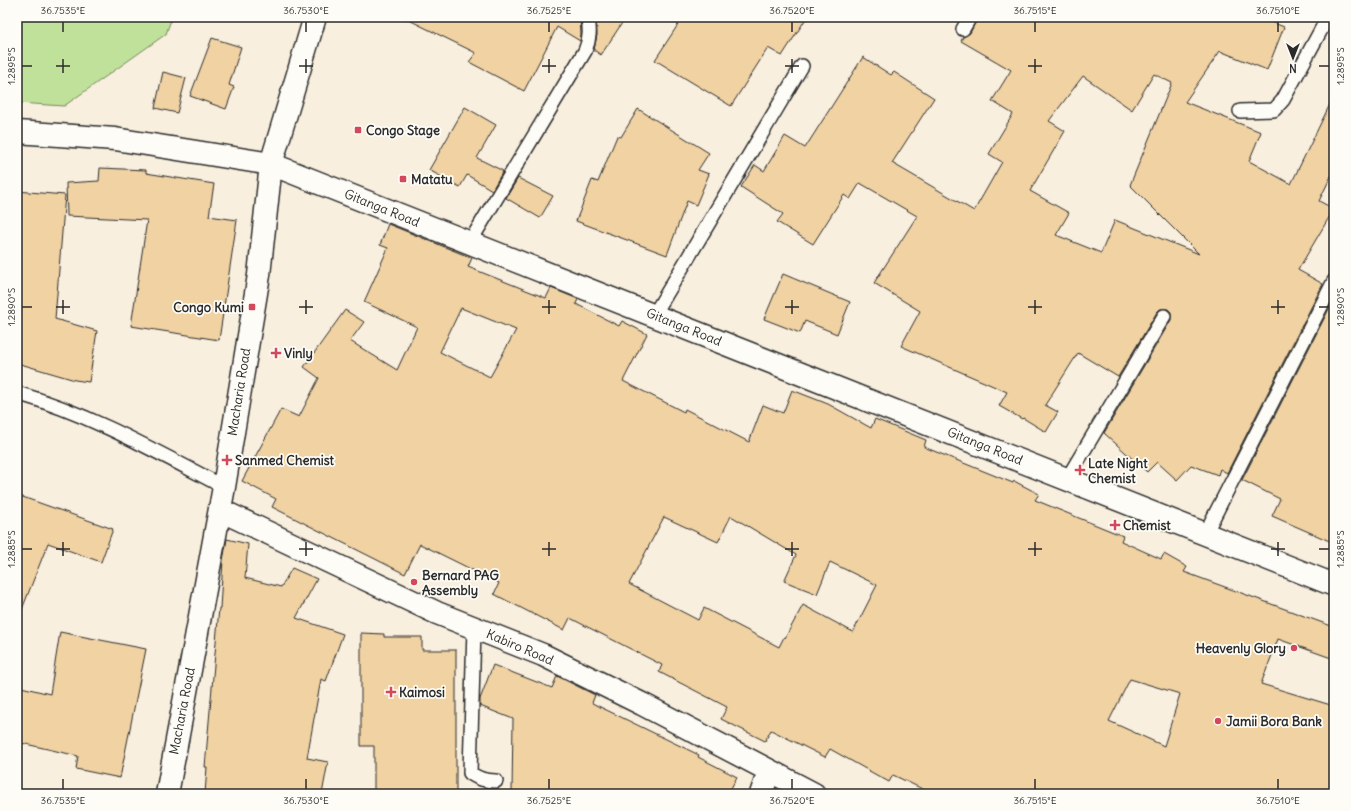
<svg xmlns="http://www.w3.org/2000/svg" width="1351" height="811" font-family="Delius,sans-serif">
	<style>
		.green { fill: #c0e19a; stroke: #768662 }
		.building { fill: #f0d2a3; stroke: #2b2b2b; fill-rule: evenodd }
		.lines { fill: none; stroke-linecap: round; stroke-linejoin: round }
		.service-casing { stroke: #2b2b2b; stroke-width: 16 }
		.minor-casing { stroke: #2b2b2b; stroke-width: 25 }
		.secondary-casing { stroke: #2b2b2b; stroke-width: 25 }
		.service { stroke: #fdfcf7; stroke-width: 13 }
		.minor { stroke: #fdfcf7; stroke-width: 22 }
		.secondary { stroke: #fdfcf7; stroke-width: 22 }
		.ticks { fill: none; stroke: #2b2b2b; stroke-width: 1.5 }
		.poi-dot { fill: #d1495b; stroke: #fdfcf7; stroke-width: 1.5 }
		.labels { text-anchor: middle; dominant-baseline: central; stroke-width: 3.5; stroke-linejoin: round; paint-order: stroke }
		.poi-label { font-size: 13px; font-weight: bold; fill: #2b2b2b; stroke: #fdfcf7; text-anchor: start }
		.street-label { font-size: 13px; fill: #2b2b2b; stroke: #fdfcf7 }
		.neatline { fill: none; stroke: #2b2b2b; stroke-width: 1.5 }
		.ticks-label { font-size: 10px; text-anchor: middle; fill: #2b2b2b }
	</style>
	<rect width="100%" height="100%" fill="#f9efde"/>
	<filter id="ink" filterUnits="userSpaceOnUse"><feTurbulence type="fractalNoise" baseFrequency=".025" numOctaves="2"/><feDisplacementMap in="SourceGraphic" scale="8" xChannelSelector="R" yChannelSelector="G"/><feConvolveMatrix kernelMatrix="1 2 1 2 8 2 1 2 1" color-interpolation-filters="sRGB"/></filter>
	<g filter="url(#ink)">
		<path class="green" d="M17 17H172L166 34 64 106 17 103Z"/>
		<path class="building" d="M403 17H580L581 34 580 41 557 27 524 91 469 62 476 53Z
			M596 17H626L601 55 594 50 597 35Z
			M683 17H807L782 56 768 48 731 106 655 60Z
			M978 17H1259L1284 27 1267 70 1220 51 1185 102 1261 132 1249 161 1291 184 1334 96V170L1319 201 1334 209 1298 270 1323 284 1227 473 1220 469 1218 475 1191 465 1177 480 1157 462 1147 472 1104 433 1171 320V312L1168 309H1160L1157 312 1118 377 1078 353 1045 405 1058 412 1046 432 1023 418 1022 419 999 406 1007 392 901 346 920 311 874 283 917 216 860 183 850 199 844 195 813 244 777 222 783 214 741 187 755 165 764 171 785 136 805 148 863 57 891 75 894 72 934 98 892 163 974 211 1002 162 989 154 1013 114 992 101 1011 70 961 41 963 37 970 33ZM1154 74 1172 83 1130 185 1199 254 1115 220 1101 253 1056 235 1069 213 1030 191 1065 131 1049 121 1083 76 1132 110Z
			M212 38 241 47 229 85 234 87 226 109 190 96Z
			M163 72 186 78 177 113 155 108Z
			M465 107 496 125 477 158 503 171 492 190 467 175 460 187 429 170Z
			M638 109 709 153 698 170 709 174 696 205 687 201 667 255 576 221 592 180 598 182 617 136 621 137Z
			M100 168 146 170V173L214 184 209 216 237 220 219 340 131 326 147 220 67 216 66 183 99 181Z
			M518 178 553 196 540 218 506 198Z
			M17 191 65 195 55 319 97 331 89 382 75 380 17 363Z
			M388 224 472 258 468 267 546 298 551 288 578 299 576 304 619 326 622 321 647 334 623 381 684 412 685 409 749 442 763 405 783 413 792 390 828 404 871 428 875 419 926 440 924 447 1013 483 1014 481 1039 494 1035 500 1123 536 1121 541 1161 559 1164 554 1187 567 1184 572 1334 627V659L1278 639 1261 684 1334 706V794H933L893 775 889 782 830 749 825 757 771 730 765 741 721 719 727 707 659 672 662 665 570 618 564 630 494 594 499 583 420 544 405 574 272 507 276 499 242 481 281 409 299 417 319 378 304 367 345 310 364 322 350 341 397 370 417 327 364 302 388 248 380 245ZM461 308 516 330 490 377 440 352ZM731 516 796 555 784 581 817 594 830 562 877 585 853 632 803 605 785 638 784 637 779 647 704 608 698 620 629 584 664 517 718 542ZM1130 679 1180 694 1164 746 1109 721Z
			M783 274 850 302 837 334 805 321 800 333 764 319Z
			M1334 299V543L1272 516 1280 499 1242 480Z
			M17 495 113 529 101 562 48 543 19 617H17Z
			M227 539 248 544 245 578 281 587 292 568 317 579 296 618 343 634 326 681 321 679 307 758 328 762 322 794H205L207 767H205L219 608H220L223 560Z
			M60 632 146 649 120 778 76 769 78 756 17 742V686L50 694Z
			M361 633 384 634V637H422V650H456V794H374V746H361Z
			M493 665 552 688 557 676 595 695 592 703 699 755 698 757 737 777 728 794H512L513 719 480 706V699Z"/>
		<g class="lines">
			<g class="service-casing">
				<path id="service" d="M963 29 970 17
					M1240 111 1274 110 1283 100 1328 17
					M470 242 585 51C590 39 590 30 588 17
					M654 315 802 66
					M17 393C90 414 157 452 224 487
					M1067 479 1164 316
					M1205 534 1334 281
					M474 628 470 773C479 779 485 781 496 781"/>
			</g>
			<g class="minor-casing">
				<path id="minor" d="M220 510 437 613 543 655 642 704 814 794
					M167 794 224 487 259 275 271 164 315 17
					M761 794 769 771"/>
			</g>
			<g class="secondary-casing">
				<path id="secondary" d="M17 132 115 139 271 164 1334 585"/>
			</g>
			<use href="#service" class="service"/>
			<use href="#minor" class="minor"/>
			<use href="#secondary" class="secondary"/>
		</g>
	</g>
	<path class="ticks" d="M63 22V32M306 22V32M549 22V32M792 22V32M1035 22V32M1278 22V32M63 59V73M306 59V73M549 59V73M792 59V73M1035 59V73M22 66H32M56 66H70M299 66H313M542 66H556M785 66H799M1028 66H1042M1319 66H1329M63 300V314M306 300V314M549 300V314M792 300V314M1035 300V314M1278 300V314M22 307H32M56 307H70M299 307H313M542 307H556M785 307H799M1028 307H1042M1271 307H1285M1319 307H1329M63 542V556M306 542V556M549 542V556M792 542V556M1035 542V556M1278 542V556M22 549H32M56 549H70M299 549H313M542 549H556M785 549H799M1028 549H1042M1271 549H1285M1319 549H1329M63 779V789M306 779V789M549 779V789M792 779V789M1035 779V789M1278 779V789"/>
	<g class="poi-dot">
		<rect x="354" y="126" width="8" height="8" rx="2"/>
		<rect x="399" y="175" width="8" height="8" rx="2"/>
		<rect x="248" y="303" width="8" height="8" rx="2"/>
		<path d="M274 347h4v4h4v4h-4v4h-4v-4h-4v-4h4z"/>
		<path d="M225 454h4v4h4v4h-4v4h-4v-4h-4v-4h4z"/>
		<path d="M1078 464h4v4h4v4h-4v4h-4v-4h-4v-4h4z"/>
		<path d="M1113 519h4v4h4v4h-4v4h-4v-4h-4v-4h4z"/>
		<circle cx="414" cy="582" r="4"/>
		<circle cx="1294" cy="648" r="4"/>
		<path d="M389 686h4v4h4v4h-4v4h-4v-4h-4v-4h4z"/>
		<circle cx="1218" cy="721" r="4"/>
	</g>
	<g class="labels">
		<g class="poi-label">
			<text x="366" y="130">Congo Stage</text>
			<text x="411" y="179">Matatu</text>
			<text x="244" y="307" text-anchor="end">Congo Kumi</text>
			<text x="284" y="353">Vinly</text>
			<text x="235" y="460">Sanmed Chemist</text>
			<text x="1088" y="463">Late Night<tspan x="1088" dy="15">Chemist</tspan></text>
			<text x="1123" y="525">Chemist</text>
			<text x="422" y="575">Bernard PAG<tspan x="422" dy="15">Assembly</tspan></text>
			<text x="1286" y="648" text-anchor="end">Heavenly Glory</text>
			<text x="399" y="692">Kaimosi</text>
			<text x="1226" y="721">Jamii Bora Bank</text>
		</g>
		<g class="street-label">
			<text transform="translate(382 208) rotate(22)">Gitanga Road</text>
			<text transform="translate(684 327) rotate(22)">Gitanga Road</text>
			<text transform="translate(239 392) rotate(-81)">Macharia Road</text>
			<text transform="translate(985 446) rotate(22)">Gitanga Road</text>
			<text transform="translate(520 647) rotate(23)">Kabiro Road</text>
			<text transform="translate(182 711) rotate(-79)">Macharia Road</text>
		</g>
	</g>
	<rect width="1351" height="811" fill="none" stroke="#fdfcf7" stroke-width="44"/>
	<g transform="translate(1293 58) rotate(180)" stroke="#fdfcf7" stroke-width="3" paint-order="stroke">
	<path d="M0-3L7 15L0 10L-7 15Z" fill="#2b2b2b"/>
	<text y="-6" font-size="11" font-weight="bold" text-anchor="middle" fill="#2b2b2b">N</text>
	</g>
	<rect x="22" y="22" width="1307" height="767" class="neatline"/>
	<g class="ticks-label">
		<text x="63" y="14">36.7535°E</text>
		<text x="306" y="14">36.7530°E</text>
		<text x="549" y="14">36.7525°E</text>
		<text x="792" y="14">36.7520°E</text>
		<text x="1035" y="14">36.7515°E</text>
		<text x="1278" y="14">36.7510°E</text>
		<text transform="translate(1340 66) rotate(-90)" y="4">1.2895°S</text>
		<text transform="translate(11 66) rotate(-90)" y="4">1.2895°S</text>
		<text transform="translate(1340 307) rotate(-90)" y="4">1.2890°S</text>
		<text transform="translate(11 307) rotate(-90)" y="4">1.2890°S</text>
		<text transform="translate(1340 549) rotate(-90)" y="4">1.2885°S</text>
		<text transform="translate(11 549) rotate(-90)" y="4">1.2885°S</text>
		<text x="63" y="804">36.7535°E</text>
		<text x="306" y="804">36.7530°E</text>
		<text x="549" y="804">36.7525°E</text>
		<text x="792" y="804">36.7520°E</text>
		<text x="1035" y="804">36.7515°E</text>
		<text x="1278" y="804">36.7510°E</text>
	</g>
</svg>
